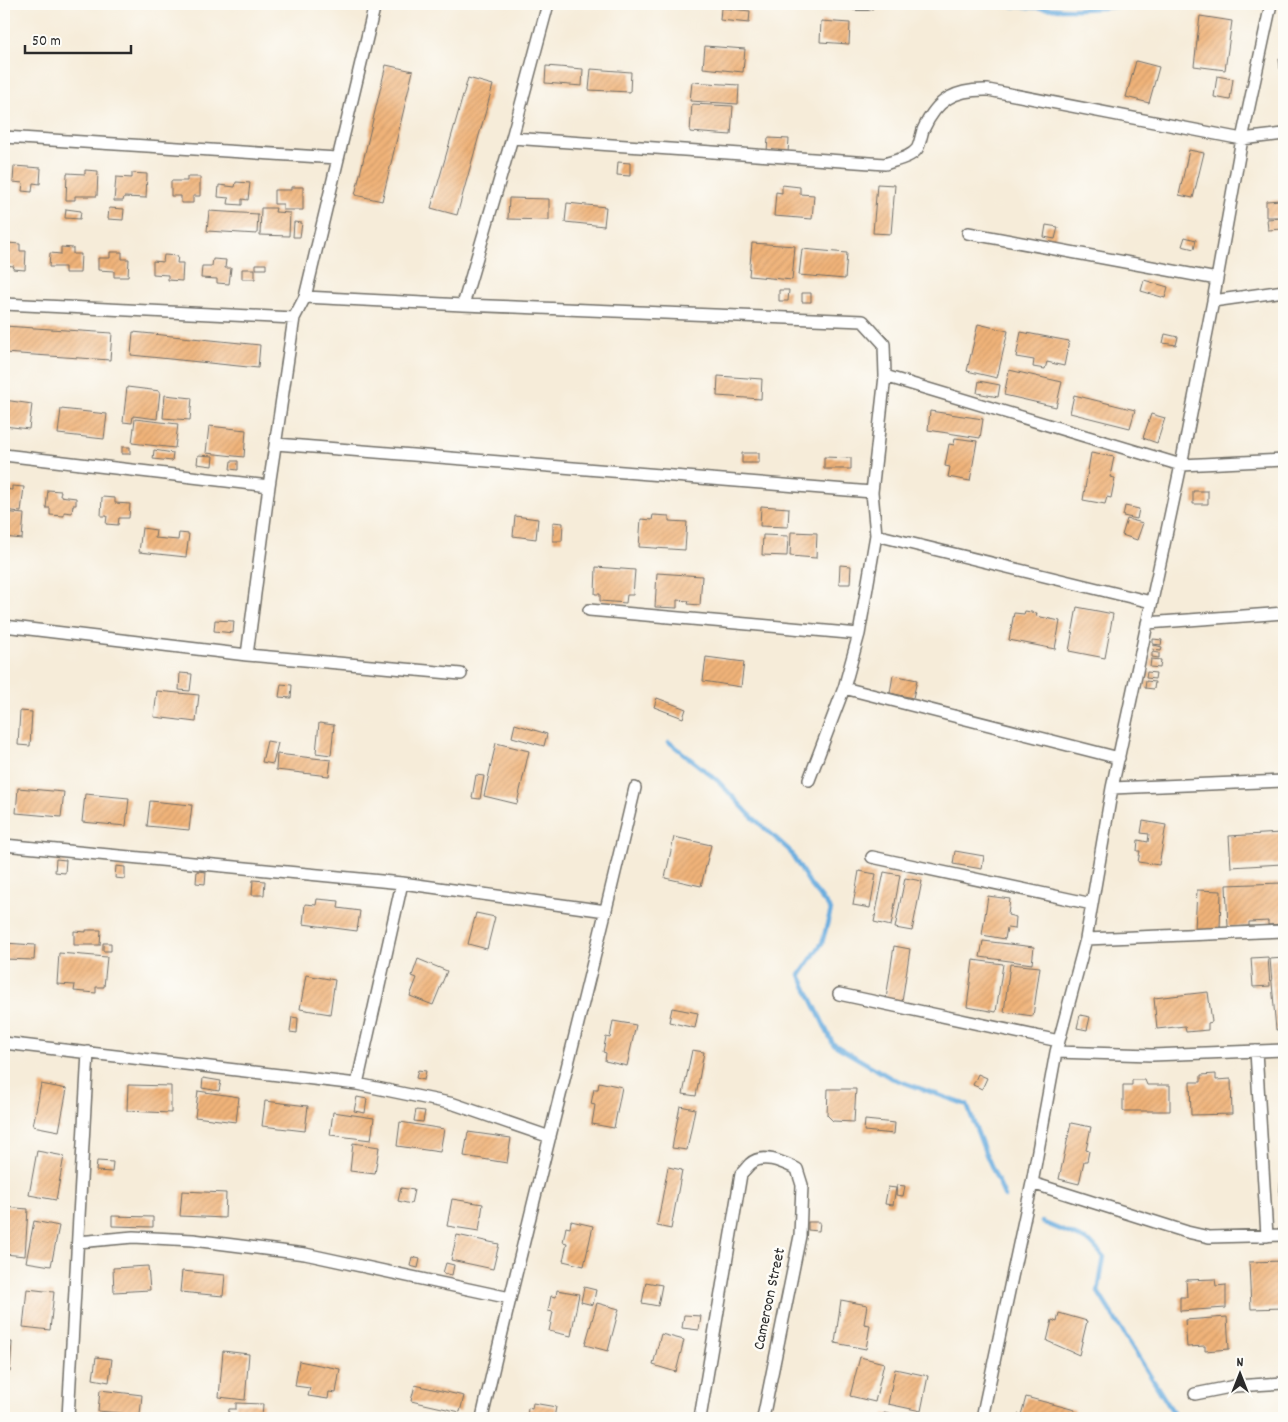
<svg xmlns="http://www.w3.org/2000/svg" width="1288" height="1422" font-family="Dekko,sans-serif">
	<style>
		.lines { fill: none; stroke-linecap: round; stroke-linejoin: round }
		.stream { stroke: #6baddf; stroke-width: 4.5 }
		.building { fill: url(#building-hatch) }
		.street-casing { stroke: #726f68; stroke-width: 14 }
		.street { stroke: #fff; stroke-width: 11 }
		.labels { text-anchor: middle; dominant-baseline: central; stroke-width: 5; stroke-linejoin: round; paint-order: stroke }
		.street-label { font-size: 16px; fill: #2b2b2b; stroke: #fdfcf7 }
	</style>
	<defs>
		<pattern id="building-hatch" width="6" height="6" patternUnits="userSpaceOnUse" patternTransform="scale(1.25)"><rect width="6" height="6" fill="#f0b379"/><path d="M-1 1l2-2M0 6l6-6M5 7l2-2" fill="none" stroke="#ce9a69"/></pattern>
	</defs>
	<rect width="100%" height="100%" fill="#fdfcf7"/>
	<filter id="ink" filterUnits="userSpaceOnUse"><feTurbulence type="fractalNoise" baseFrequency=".02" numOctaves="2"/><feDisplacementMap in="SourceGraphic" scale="10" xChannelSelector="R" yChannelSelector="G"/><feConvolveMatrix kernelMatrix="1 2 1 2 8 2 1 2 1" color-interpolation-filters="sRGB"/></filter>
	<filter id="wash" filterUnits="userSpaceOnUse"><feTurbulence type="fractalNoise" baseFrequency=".0096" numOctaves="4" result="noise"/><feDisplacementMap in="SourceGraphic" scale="20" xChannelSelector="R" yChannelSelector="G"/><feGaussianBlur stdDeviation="1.12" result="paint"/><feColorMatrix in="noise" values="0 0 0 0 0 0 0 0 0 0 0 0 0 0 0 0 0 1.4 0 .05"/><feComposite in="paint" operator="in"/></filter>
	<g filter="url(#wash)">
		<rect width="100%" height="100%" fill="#f6ecd9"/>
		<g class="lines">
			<path class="stream" d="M1013 6C1051 9 1090 12 1128 4
				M669 742 718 781 749 814 789 850 810 884 831 910 822 943 800 975 833 1044 891 1078 967 1105 985 1152 1005 1197
				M1042 1222 1090 1242 1104 1257 1098 1292 1166 1401 1177 1418"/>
		</g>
		<g id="blocks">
			<path class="building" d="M721 8 750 11 749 23 720 20Z
				M1200 16 1232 21 1225 70 1194 66Z
				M821 21 850 23 849 44 820 42Z
				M705 46 745 49 743 72 703 68Z
				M1279 59H1284V69H1280Z
				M1136 61 1159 67 1149 103 1126 97Z
				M386 65 413 71 382 201 355 195Z
				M546 66 583 69 582 86 545 83Z
				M591 69 631 72 630 92 589 90Z
				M1217 76 1233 79 1230 100 1214 97Z
				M1282 77H1284V92L1283 93Z
				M468 78 493 85 457 215 431 208Z
				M692 82 739 85 738 104 690 101Z
				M692 104 733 106 731 135 690 132Z
				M768 138 789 139 788 152 767 151Z
				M1189 150 1204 153 1193 198 1179 195Z
				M618 162 630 163V176L617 175Z
				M14 166 41 168 40 184 33 183 32 192 22 191 23 183 13 182Z
				M85 170 98 171 97 196H75V200H66L67 173 85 174Z
				M132 173 147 174 146 198 124 197 123 201H114L116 177 132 178Z
				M187 177H200V196H193V203H181V196H171V181H187Z
				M236 182 250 183 248 200 242 199V205L228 204 229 198 218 197 219 185 235 187Z
				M877 184 895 185 891 234 873 233Z
				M782 185 800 187V194L814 195 812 219 774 216 776 192 782 193Z
				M291 187H303V210H283V204H274V190H291Z
				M509 198 549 199V220L508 219Z
				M1281 200 1282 217H1266V201Z
				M567 203 606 207 604 226 565 222Z
				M109 208 124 209 123 220 108 219Z
				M261 208H276L275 212 290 213 289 236 260 235Z
				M66 209 81 211 80 219 65 218Z
				M209 211 258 214 257 234 207 231Z
				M1283 218V229L1268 230 1267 219Z
				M294 222 302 223 300 237H293Z
				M1046 225 1058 227 1055 239 1044 237Z
				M1185 237 1196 240 1194 249 1182 246Z
				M7 243 20 244V251H26L25 270 13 269 14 266 4 265V251H7Z
				M752 243 795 246 792 280 749 276Z
				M61 247 73 248V254H81L80 273H65V267H49L50 253 61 254Z
				M802 249 847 253 845 279 799 275Z
				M110 252H122V259H129L128 277H114V271L98 270V258H110Z
				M164 255 178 256 177 263H183L182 281 168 280V275L153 274V261L163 262Z
				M213 259 226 260 225 268H231L229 284 217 283V279L201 278 202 266H212Z
				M256 264H266V269H256Z
				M242 269H255V279H242Z
				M1144 280 1168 287 1165 298 1141 291Z
				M779 290H789L788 301H779Z
				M802 293H811V302H802Z
				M978 324 1008 331 997 378 967 371Z
				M4 326 112 333 110 360 4 353Z
				M133 332 260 345 258 368 131 355Z
				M1021 332 1069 341 1064 366 1047 362 1045 369 1033 367 1034 360 1016 357Z
				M1165 334 1178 337 1176 345 1163 343Z
				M1009 370 1062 382 1056 407 1004 395Z
				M718 376 762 379 761 399 717 396Z
				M979 381 1000 385 998 397 977 393Z
				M127 387 160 391 157 419 133 416 132 423 123 422Z
				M165 395 192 398 190 420 163 418Z
				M1074 395 1135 410 1130 428 1070 413Z
				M4 400 32 404 29 429 4 426Z
				M61 409 107 414 104 439 58 434Z
				M930 411 983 419 980 438 928 430Z
				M1151 414 1165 418 1157 443 1143 438Z
				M135 419 178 424 175 448 132 443Z
				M209 426 246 430 244 457 206 453Z
				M955 438 977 441 970 481 948 477 950 467 945 466 949 444 954 445Z
				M122 447H130V454H122Z
				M154 450 173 453 172 461 153 459Z
				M742 453H759V463H742Z
				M1091 453 1114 457 1110 477 1115 478 1111 498 1107 497 1105 504 1083 500Z
				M198 455 213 456 212 466 197 464Z
				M824 457 851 458V469H824Z
				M231 461H238V470L230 469Z
				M12 486 24 487 21 512 4 510V489L12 490Z
				M48 490 61 491 60 496 76 498V505H73L72 513 64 512V516L50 515V508H46Z
				M1193 491H1208V504H1193Z
				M102 497 115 498V503L130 504 129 518H119L118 525 106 524 107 516H101Z
				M761 506 789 508 788 527 760 526Z
				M1125 506 1139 509 1137 519 1123 516Z
				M4 512 24 514 22 539 4 537Z
				M653 515 669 516V521L687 522 685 550 639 547 641 519 652 520Z
				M515 516 538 519 536 539 513 536Z
				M1127 519 1143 523 1137 540 1122 535Z
				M553 522 563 523 562 541H553Z
				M142 528 156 530 155 538 178 540 179 533 189 534 186 557 139 552Z
				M791 532 817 533 816 558 790 556Z
				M763 535 788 536 787 556 762 555Z
				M840 565 851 566 850 584H839Z
				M596 567 635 570 633 595H627L626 603 600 601V594H595Z
				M657 573 702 576 700 605 688 604 689 601 677 600V608L655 607Z
				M1077 607 1113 614 1105 658 1069 651Z
				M1025 611 1037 613 1036 616 1060 621 1055 649 1009 640 1014 613 1024 614Z
				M215 620 234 621 233 633 214 631Z
				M1153 639 1162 640 1161 645 1153 644Z
				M1154 645 1162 647 1161 651 1153 650Z
				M1152 652 1159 653V658L1152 657Z
				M706 657 744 662 741 687 703 681Z
				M1151 659 1161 660 1160 668 1150 667Z
				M1147 672 1156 673 1155 679 1146 678Z
				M180 673 192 674 190 691 179 690Z
				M893 675 917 680 913 698 890 693Z
				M1146 681 1155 682 1154 689 1145 688Z
				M281 684 292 685 291 698 279 697Z
				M157 691 199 695 196 722 154 717Z
				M657 698 686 709 683 718 654 707Z
				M20 711 32 712 30 746 18 745Z
				M319 723 334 725 331 755 316 753Z
				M515 724 547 734 544 746 512 737Z
				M267 741 278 743 273 764 262 762Z
				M496 743 529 751 517 804 484 796Z
				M277 754 331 760 329 776 276 770Z
				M476 775 484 776 480 799 472 798Z
				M18 788 64 792 61 817 16 813Z
				M85 794 129 798 126 826 82 822Z
				M150 801 192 805 189 830 147 826Z
				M1143 821 1166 825 1159 865 1138 862 1140 851H1137L1138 840 1148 842 1149 834 1141 833Z
				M1281 833 1282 864 1231 867 1229 836Z
				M674 837 711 845 701 886 665 878Z
				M955 851 984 856 982 869 953 864Z
				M56 859 66 860 65 873 55 872Z
				M116 866 125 867V879L115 878Z
				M197 871 206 872 205 884 196 883Z
				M859 871 876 874 870 908 853 905Z
				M884 872 900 875 891 926 874 922Z
				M905 878 922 881 912 931 895 928Z
				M253 880 265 881 264 895H252Z
				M1282 883 1283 924 1268 925V921L1249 922V926L1228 927 1226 885Z
				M1197 890 1221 891 1220 930H1195Z
				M988 896 1010 899 1008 915 1016 917 1015 929 1007 928 1005 939 982 935Z
				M317 899 339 901 338 908 360 911 357 931 303 924 305 904 316 905Z
				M476 913 495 917 487 949 468 944Z
				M86 930H101L100 945H74V931L86 932Z
				M983 941 1034 947 1032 964 980 957Z
				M4 943 35 945 34 960 4 959Z
				M103 943H111V951H103Z
				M894 946 910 949 902 1002 886 999Z
				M59 953 107 957 104 987H96V993L74 991 75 985 57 984Z
				M1268 957 1270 986 1253 987 1251 958Z
				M1284 958V1029L1276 1030 1270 959Z
				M418 959 447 971 433 1005 410 996 417 978 412 976Z
				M973 960 1003 964 996 1012 967 1007Z
				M1010 964 1040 967 1033 1016 1004 1012Z
				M306 975 335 980 330 1014 300 1009Z
				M1208 992 1212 1022 1208 1023V1030L1186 1032 1185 1026 1157 1029 1154 998Z
				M672 1008 698 1013 695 1028 669 1022Z
				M1080 1015 1090 1017 1087 1030 1077 1028Z
				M292 1017 298 1018 297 1033 290 1032Z
				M613 1021 636 1025 627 1066 605 1061 606 1053 603 1052 606 1037 610 1038Z
				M692 1050 704 1052 696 1096 683 1094Z
				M418 1070 426 1071 424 1080 416 1078Z
				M978 1074 987 1078 982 1089 973 1085Z
				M1216 1074V1080L1231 1079 1232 1114 1191 1115 1190 1082H1201V1075Z
				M203 1078 221 1081 219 1091 202 1088Z
				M1132 1080H1145L1147 1085H1170V1111H1123V1085H1132Z
				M599 1082 622 1087 614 1128 592 1124 595 1105 591 1104 594 1089H598Z
				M41 1084 67 1089 59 1131 33 1126Z
				M128 1085 171 1086V1113L127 1111Z
				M828 1089H856L854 1122 833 1121 827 1115Z
				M198 1091 239 1097 236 1122 195 1117Z
				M357 1097 367 1099 365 1113 354 1111Z
				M265 1101 308 1106 305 1131 262 1126Z
				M680 1106 695 1109 687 1150 672 1148Z
				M416 1110 425 1111 423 1122 414 1121Z
				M333 1112 374 1118 371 1140 330 1135Z
				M865 1120 895 1123 894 1134 864 1131Z
				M400 1122 444 1129 440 1152 397 1146Z
				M1071 1123 1091 1127 1086 1150 1089 1151 1087 1161H1084L1079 1184 1059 1179Z
				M468 1132 511 1138 507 1163 464 1156Z
				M353 1143 379 1147 375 1174 350 1171Z
				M37 1151 64 1156 56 1200 29 1195Z
				M97 1161 113 1162 112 1172 96 1171Z
				M668 1167 682 1170 671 1229 657 1226Z
				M1282 1167H1284V1195H1279Z
				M897 1185 905 1186 903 1196 896 1195Z
				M888 1187 896 1188 893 1205 885 1204Z
				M401 1188 414 1190 411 1204 398 1201Z
				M182 1191 226 1193 225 1218 180 1216Z
				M452 1199 483 1204 479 1231 447 1226Z
				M4 1207 28 1209 25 1256 4 1254Z
				M112 1216 153 1217V1227L112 1226Z
				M34 1221 59 1226 51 1266 26 1262Z
				M571 1221 593 1226 584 1266 563 1261 567 1243 563 1242 566 1227 570 1228Z
				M808 1222H820L819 1231 808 1230Z
				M457 1235 499 1244 493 1269 451 1260Z
				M412 1257 420 1259 418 1268 410 1266Z
				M1284 1261V1308L1251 1309 1249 1262Z
				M446 1263 454 1265 452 1275 443 1273Z
				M148 1266 150 1290 114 1292 113 1268Z
				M182 1271 225 1275 223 1296 180 1292Z
				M1215 1279 1216 1286 1226 1285V1308L1180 1311V1297H1187L1186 1280Z
				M646 1282 662 1285 658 1306 642 1303Z
				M584 1287 596 1290 593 1305 581 1302Z
				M27 1289 54 1292 50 1330 23 1327Z
				M557 1290 579 1294 571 1336 549 1331 553 1312 548 1311 551 1296 556 1297Z
				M841 1300 867 1305 864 1324 870 1325 866 1349 835 1343Z
				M597 1303 619 1309 608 1351 585 1345Z
				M1059 1313 1087 1321 1079 1355 1047 1341 1052 1320 1057 1322Z
				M684 1315 701 1316 699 1330 682 1328Z
				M1227 1317 1229 1349 1205 1351V1346L1187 1347 1185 1320Z
				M661 1334 684 1340 676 1372 653 1365Z
				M4 1342H12L10 1372 4 1371Z
				M223 1351 249 1354 245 1400 219 1397Z
				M96 1357 112 1359 109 1382 93 1379Z
				M860 1357 884 1363 875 1402 850 1396Z
				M299 1361 340 1369 336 1393 329 1392 328 1399 308 1396 310 1388 295 1386Z
				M895 1369 928 1376 921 1411 888 1404Z
				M415 1385 464 1396 460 1412 411 1401Z
				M100 1390 142 1395 140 1415 98 1411Z
				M1026 1397 1075 1410 1073 1418H1016L1018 1414 1021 1415Z
				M236 1403 263 1404 262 1418H228L229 1409H236Z
				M533 1403 556 1407 554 1418H527L528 1408 532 1409Z
				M884 1413 905 1417V1418H883Z"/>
		</g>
	</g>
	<g filter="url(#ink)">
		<use href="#blocks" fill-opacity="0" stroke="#726f68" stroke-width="1"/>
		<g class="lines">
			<g class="street-casing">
				<path id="street" d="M856 4H868
					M4 137 337 158
					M512 138 885 164C896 160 910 158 917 149 920 144 921 136 923 130 937 99 955 89 988 90L1242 139 1284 134
					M968 233 1217 279
					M305 297 463 305 863 321 884 344 885 376 872 492 876 535 859 634 844 688 809 780
					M1213 301 1284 291
					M4 304 294 318
					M463 305 512 138 548 4
					M885 376 1181 465 1284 460
					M276 444 872 492
					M4 455 269 486
					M876 535 1151 602
					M589 610 859 634
					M1147 623 1284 613
					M4 626 247 655 461 674
					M247 655 269 486 294 318 305 297 375 4
					M844 688 1119 758
					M1112 788 1284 781
					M4 845 402 883 606 911
					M872 857 1092 904
					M1086 939 1284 931
					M839 994 1059 1041
					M4 1043 357 1084 454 1104 550 1137
					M1256 1051 1267 1236
					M1056 1052 1152 1055 1284 1050
					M357 1084 402 883
					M1032 1183 1187 1232 1209 1237 1284 1235
					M78 1242 133 1237 193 1240 305 1254 510 1298
					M1195 1394 1235 1386 1284 1383
					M68 1418 88 1052
					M482 1418C530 1207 586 999 635 788
					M700 1418 741 1174C744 1171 747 1167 750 1164 763 1152 784 1163 797 1169L802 1185 800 1236 763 1418
					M982 1418 1032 1183 1056 1052 1086 939 1112 788 1181 465 1213 301 1242 139 1271 4"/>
			</g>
			<use href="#street" class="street"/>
		</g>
	</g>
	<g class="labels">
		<g class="street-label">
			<text transform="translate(770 1299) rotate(-78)">Cameroon Street</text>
		</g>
	</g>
	<rect width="1288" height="1422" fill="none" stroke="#fdfcf7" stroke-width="20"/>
	<g transform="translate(1240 1374)" stroke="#fdfcf7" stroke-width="4" paint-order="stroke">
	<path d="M0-4L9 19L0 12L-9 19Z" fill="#2b2b2b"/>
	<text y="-8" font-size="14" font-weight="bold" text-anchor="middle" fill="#2b2b2b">N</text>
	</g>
	<path d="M25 45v8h106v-8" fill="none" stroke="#2b2b2b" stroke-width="2.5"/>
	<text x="32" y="45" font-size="15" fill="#2b2b2b" stroke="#fdfcf7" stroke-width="4" paint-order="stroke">50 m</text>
</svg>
